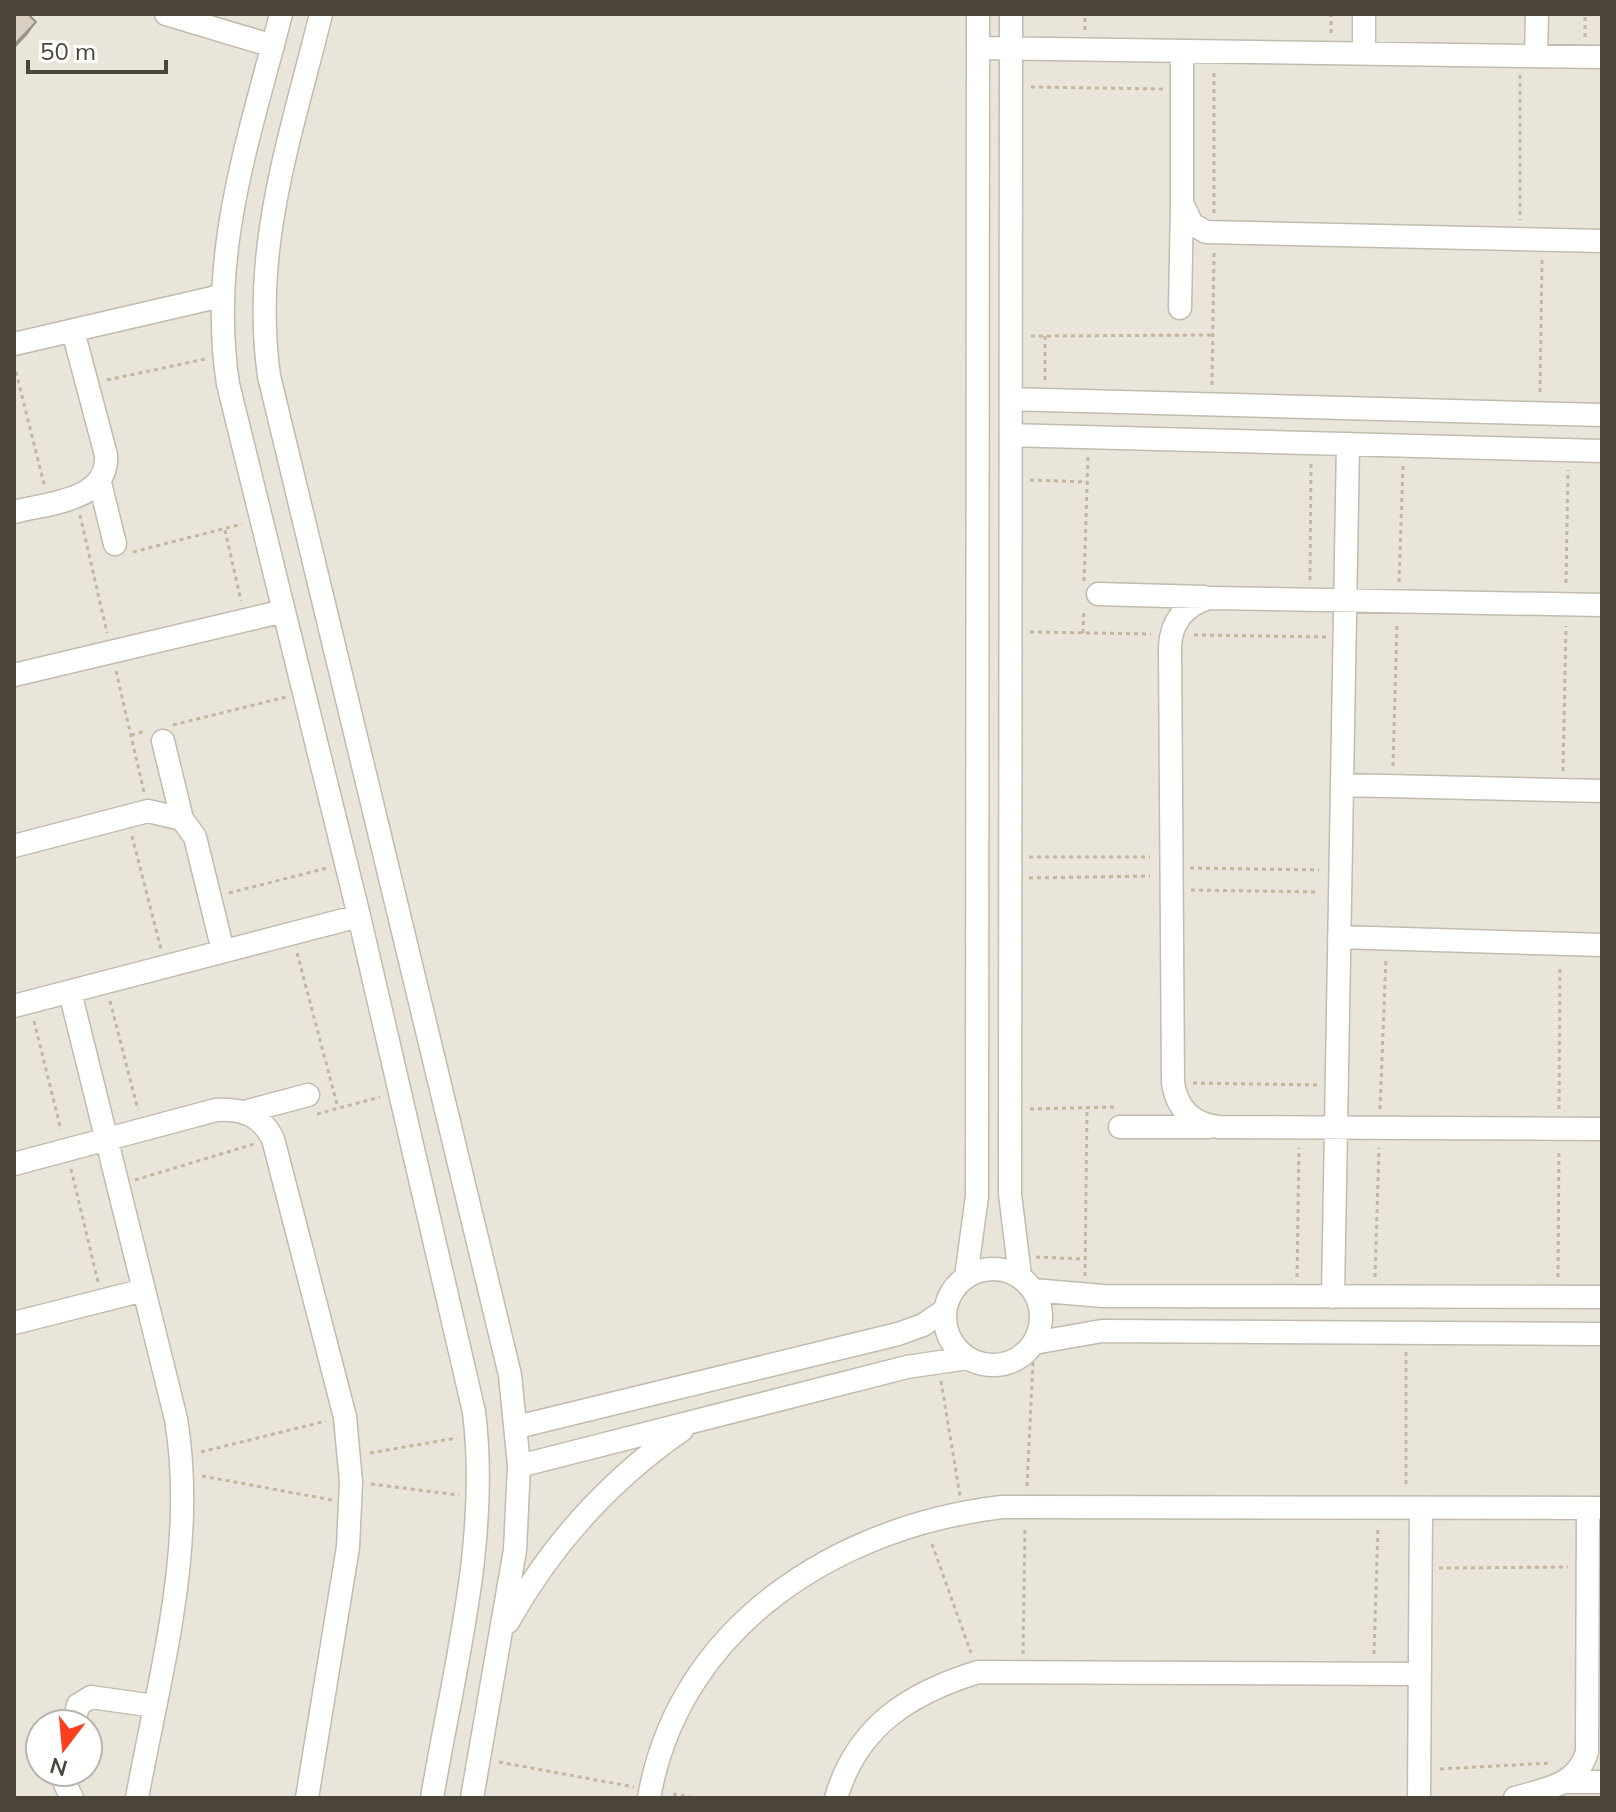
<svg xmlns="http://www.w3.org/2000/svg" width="1616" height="1812" font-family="Mulish,sans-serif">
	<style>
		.residential { fill: #eae5da; fill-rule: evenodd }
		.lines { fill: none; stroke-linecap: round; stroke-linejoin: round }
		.minor-casing { stroke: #c2bbae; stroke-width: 25 }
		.path { stroke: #c4b79f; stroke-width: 3; stroke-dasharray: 4 4; stroke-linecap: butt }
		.minor { stroke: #fff; stroke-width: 22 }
		.shaded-wall { fill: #979187 }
		.building { fill: #d8cfc1; stroke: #979187; stroke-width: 2 }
	</style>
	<rect width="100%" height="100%" fill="#f6f3ec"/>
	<path class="residential" d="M14 14H1602V1798H14ZM40 1724H88V1772H40Z"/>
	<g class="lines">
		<g class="minor-casing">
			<path id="minor" d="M166 14 273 46
				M281 14C249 139 208 254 228 384L359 916 474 1412C490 1541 453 1672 432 1798
				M321 14C291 136 251 248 269 376L510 1375 519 1466 515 1550 472 1798
				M1011 14 1010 1194 1020 1276
				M978 48 1602 57
				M1182 51V203L1192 224 1206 232 1602 241
				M1364 53V14
				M1536 56 1537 14
				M1180 308 1182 204
				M14 344 221 296
				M1011 399 1602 415
				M1011 435 1602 451
				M100 483 115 544
				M14 512C48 503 109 501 106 455L73 331
				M1098 594 1204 597
				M1602 605 1209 598C1185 605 1171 621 1170 647L1173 1083C1177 1109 1192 1124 1219 1127L1602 1129
				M14 675 284 611
				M163 741 182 819
				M1342 785 1602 791
				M14 846 148 811 182 819 195 837 223 951
				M1339 937 1602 945
				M70 992 176 1419C197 1546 160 1673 137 1798
				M14 1006 359 916
				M244 1112 308 1095
				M1120 1127H1209
				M14 1164 216 1110C242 1108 261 1115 273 1139L345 1417 351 1482 348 1547 307 1798
				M945 1317a48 48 0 1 1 96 0a48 48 0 1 1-96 0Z
				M966 1277 977 1196 978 14
				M1033 1290 1103 1296 1602 1297
				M1333 1297 1348 444
				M14 1323 144 1290
				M1034 1343 1102 1331 1602 1334
				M517 1427 898 1334 923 1325 945 1310
				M519 1466 907 1367 968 1358
				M508 1622C551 1545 610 1480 682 1430
				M74 1724 78 1705 91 1697 154 1706
				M67 1772 65 1784 72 1798
				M1565 1782H1602
				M649 1798C679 1625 839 1526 1002 1507L1602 1508
				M836 1798C857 1726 910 1693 978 1672L1419 1674
				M1419 1798 1421 1508
				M1515 1798C1545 1789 1577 1786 1587 1752L1588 1508"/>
		</g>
		<path class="path" d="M1085 30V14
			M1331 33V14
			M1585 37V14
			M1520 75V220
			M1031 87 1163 89
			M1214 213V72
			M1031 336 1211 335
			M14 364 44 484
			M107 380 205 359
			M1045 380V336
			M1212 385 1214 252
			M1540 392 1542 260
			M1030 480 1087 482
			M80 515 107 633
			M225 530 241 601
			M133 552 242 524
			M1310 580 1311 463
			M1084 581 1088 457
			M1399 582 1403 466
			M1566 583 1568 470
			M1030 632 1151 634
			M1083 633 1084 609
			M1194 635 1327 637
			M116 671 144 792
			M173 725 286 697
			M131 735 146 731
			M1393 766 1397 622
			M1563 771 1566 626
			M132 836 161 949
			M1029 857H1150
			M1190 868 1319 870
			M1029 878 1150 876
			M1191 890 1319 892
			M229 893 327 868
			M297 953 338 1108
			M110 1001 138 1110
			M34 1021 61 1130
			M1193 1083 1317 1085
			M1030 1109 1114 1107
			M1380 1109 1386 957
			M1559 1109 1560 965
			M317 1114 380 1097
			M71 1169 98 1282
			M135 1180 254 1144
			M1036 1257 1084 1259
			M1085 1276 1087 1107
			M1297 1277 1299 1148
			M1375 1277 1379 1148
			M1558 1277 1559 1149
			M1406 1352V1488
			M941 1381 960 1496
			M201 1452 326 1421
			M370 1453 457 1438
			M202 1476 332 1500
			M371 1484 459 1495
			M1027 1486 1033 1362
			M932 1544 971 1653
			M1439 1568 1568 1567
			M1023 1654 1025 1526
			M1374 1654 1378 1526
			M499 1762 634 1787
			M1440 1769 1552 1763
			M673 1794 696 1798"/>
		<use href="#minor" class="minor"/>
	</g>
	<path class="shaded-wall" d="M36 22 28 34 14 49 16 43Z"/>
	<path class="building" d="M14 14H28L36 22 16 43 14 40Z"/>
	<rect width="1616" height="1812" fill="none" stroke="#4b4439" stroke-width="32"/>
	<g transform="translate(64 1748) rotate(196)"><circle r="38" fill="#ffffff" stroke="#b7b4b0" stroke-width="2"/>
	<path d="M0-6L14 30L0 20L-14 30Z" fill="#fc3f1d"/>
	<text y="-12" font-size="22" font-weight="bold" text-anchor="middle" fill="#4b4439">N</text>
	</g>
	<path d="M28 60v12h138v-12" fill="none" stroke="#4b4439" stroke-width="4"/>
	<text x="40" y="60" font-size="24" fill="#4b4439" stroke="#ffffff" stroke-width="6" paint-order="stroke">50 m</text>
</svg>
